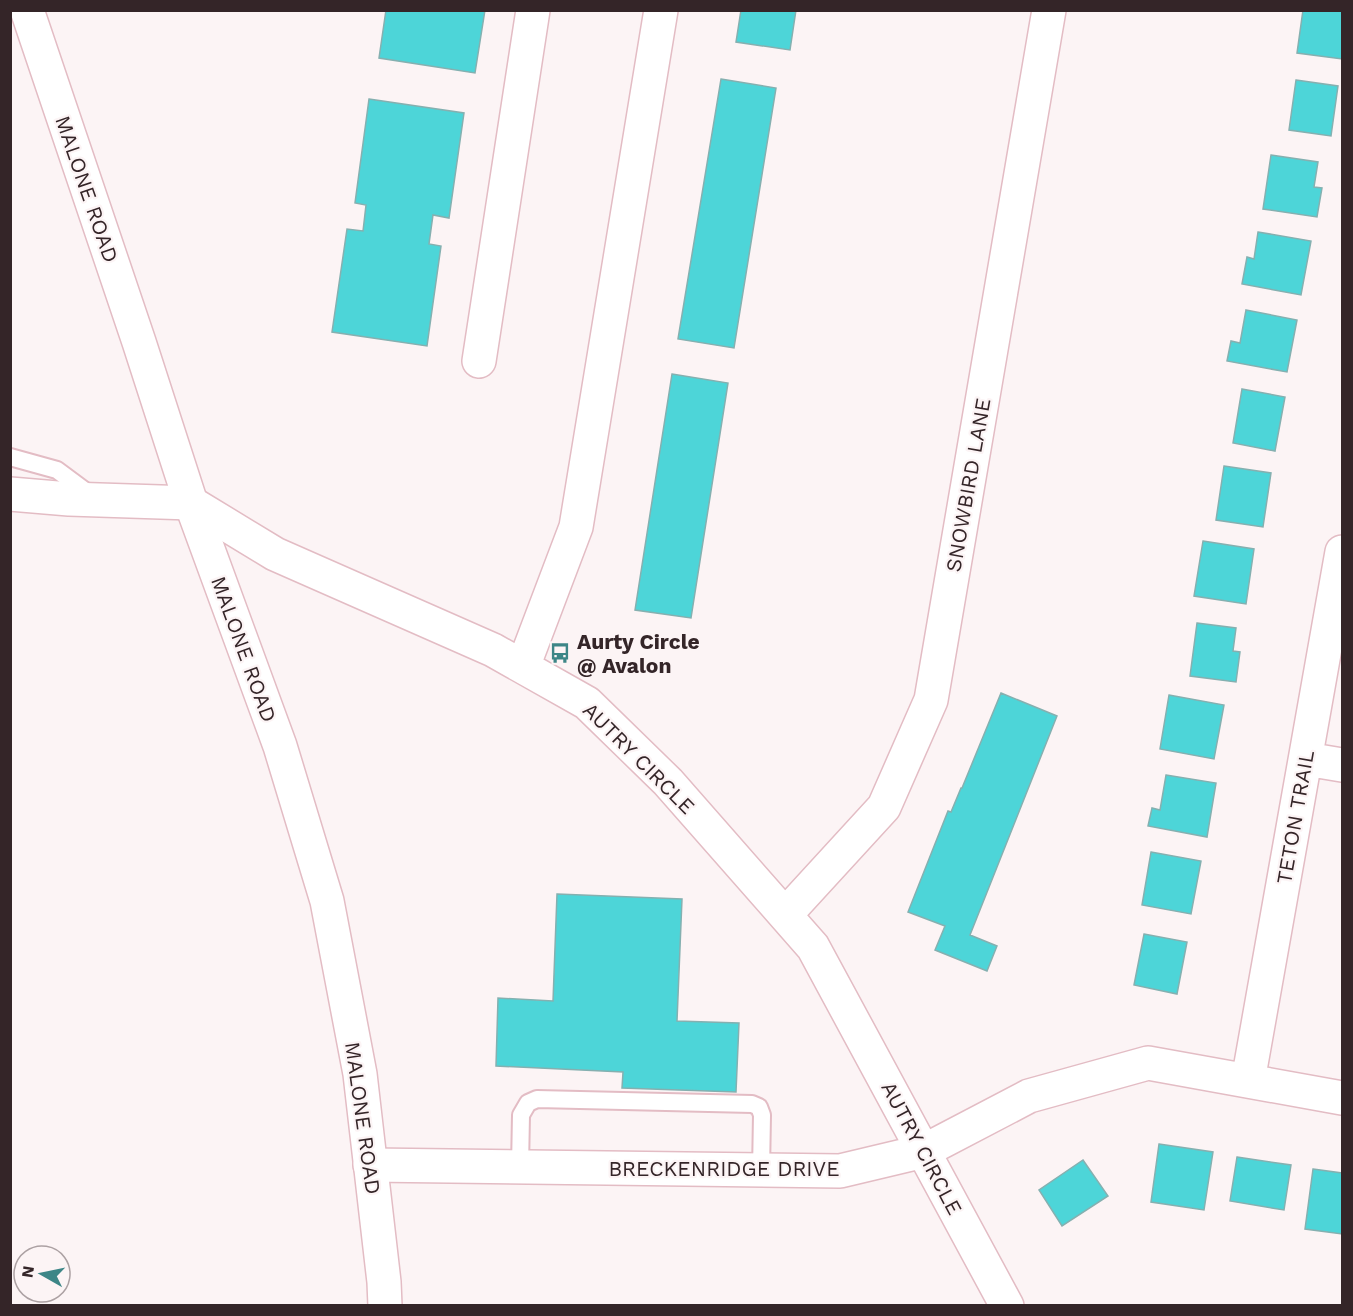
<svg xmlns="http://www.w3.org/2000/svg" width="1353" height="1316" font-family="'Work Sans',sans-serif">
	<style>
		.building { fill: #4dd5d8; stroke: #85b0b0; stroke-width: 1.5 }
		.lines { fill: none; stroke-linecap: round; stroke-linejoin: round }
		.service-casing { stroke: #e3bcc4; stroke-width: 20 }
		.minor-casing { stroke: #e3bcc4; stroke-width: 36 }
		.tertiary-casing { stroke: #e3bcc4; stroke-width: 36 }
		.service { stroke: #fff; stroke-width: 16 }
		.minor { stroke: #fff; stroke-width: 33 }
		.tertiary { stroke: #fff; stroke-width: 33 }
		.labels { text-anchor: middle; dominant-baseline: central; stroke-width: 4.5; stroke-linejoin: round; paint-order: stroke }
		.street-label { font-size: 21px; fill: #342528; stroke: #fcf4f5 }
		.poi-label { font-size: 21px; font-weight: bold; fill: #342528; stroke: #fcf4f5; text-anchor: start }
	</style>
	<rect width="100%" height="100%" fill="#fcf4f5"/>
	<path class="building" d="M386 10H485L475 73 379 58Z
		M741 10H796L790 50 736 42Z
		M1303 10H1342V59L1297 53Z
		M721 79 776 88 734 348 678 339Z
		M1296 80 1338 86 1331 136 1289 130Z
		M369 99 464 113 449 218 433 215 429 244 441 246 427 346 332 332 347 229 363 231 366 205 355 203Z
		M1271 155 1318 162 1314 187 1322 188 1317 217 1263 209Z
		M1258 232 1311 241 1301 295 1242 284 1247 257 1254 259Z
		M1246 310 1297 320 1287 372 1227 361 1231 341 1240 343Z
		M672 374 728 383 691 618 635 610Z
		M1242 389 1285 397 1275 451 1233 443Z
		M1224 466 1271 473 1263 527 1216 520Z
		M1203 541 1254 549 1246 604 1194 596Z
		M1197 623 1236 628 1233 651 1240 652 1236 682 1190 676Z
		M1001 693 1057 716 970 935 997 946 987 971 935 950 945 926 908 912 948 811 951 812 961 788H962Z
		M1169 695 1224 705 1214 759 1160 749Z
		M1166 775 1216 783 1207 837 1148 826 1152 808 1160 810Z
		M1151 852 1201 861 1191 914 1142 905Z
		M557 894 682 899 677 1021 739 1023 736 1092 622 1088 623 1072 496 1066 498 998 553 1001Z
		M1144 934 1187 942 1177 994 1134 985Z
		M1159 1144 1213 1152 1204 1210 1151 1202Z
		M1237 1157 1291 1165 1284 1210 1230 1201Z
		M1083 1160 1108 1196 1062 1226 1039 1190Z
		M1313 1169 1342 1173V1234L1305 1229Z"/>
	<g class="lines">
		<g class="service-casing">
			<path id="service" d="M10 457 57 470 92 496
				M520 1167 521 1115 528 1103 537 1099 752 1104 759 1107 762 1115 761 1171"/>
		</g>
		<g class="minor-casing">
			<path id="minor" d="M479 361 533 10
				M10 494 69 499 191 503 275 554 493 650 587 703 668 782 813 947 1007 1306
				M523 667 576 527 661 10
				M1306 759 1342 765
				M785 915 884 807 931 700 1049 10
				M1248 1081 1342 552
				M370 1165 840 1171 924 1151 1029 1096 1148 1063 1342 1098"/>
		</g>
		<g class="tertiary-casing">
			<path id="tertiary" d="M27 10 139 342 191 503 280 746 327 901 360 1074 384 1282 385 1306"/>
		</g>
		<use href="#service" class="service"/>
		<use href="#minor" class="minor"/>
		<use href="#tertiary" class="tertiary"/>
	</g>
	<defs>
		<g id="bus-bare" transform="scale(1.62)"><path d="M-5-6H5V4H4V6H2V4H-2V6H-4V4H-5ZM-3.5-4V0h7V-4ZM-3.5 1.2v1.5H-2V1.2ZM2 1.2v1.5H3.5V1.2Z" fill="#3d8687" stroke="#fcf4f5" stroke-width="2.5" paint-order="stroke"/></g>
	</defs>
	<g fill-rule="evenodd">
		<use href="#bus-bare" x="560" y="653"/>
	</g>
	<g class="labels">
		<g class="street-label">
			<text transform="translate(87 189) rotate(71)">MALONE ROAD</text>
			<text transform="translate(968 485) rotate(-80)">SNOWBIRD LANE</text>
			<text transform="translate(244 649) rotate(70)">MALONE ROAD</text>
			<text transform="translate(639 758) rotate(45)">AUTRY CIRCLE</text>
			<text transform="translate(1295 817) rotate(-80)">TETON TRAIL</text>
			<text transform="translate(363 1118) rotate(82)">MALONE ROAD</text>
			<text transform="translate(922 1148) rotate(62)">AUTRY CIRCLE</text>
			<text x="724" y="1168">BRECKENRIDGE DRIVE</text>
		</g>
		<g class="poi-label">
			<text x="577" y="641">Aurty Circle<tspan x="577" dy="24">@ Avalon</tspan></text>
		</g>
	</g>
	<rect width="1353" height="1316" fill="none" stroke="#342528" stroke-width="24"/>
	<g transform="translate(42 1274) rotate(279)"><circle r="28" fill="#fcf4f5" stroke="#aca1a3" stroke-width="1.5"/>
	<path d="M0-4.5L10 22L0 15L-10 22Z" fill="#3d8687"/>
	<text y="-9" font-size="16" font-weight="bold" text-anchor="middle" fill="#342528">N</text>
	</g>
</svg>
